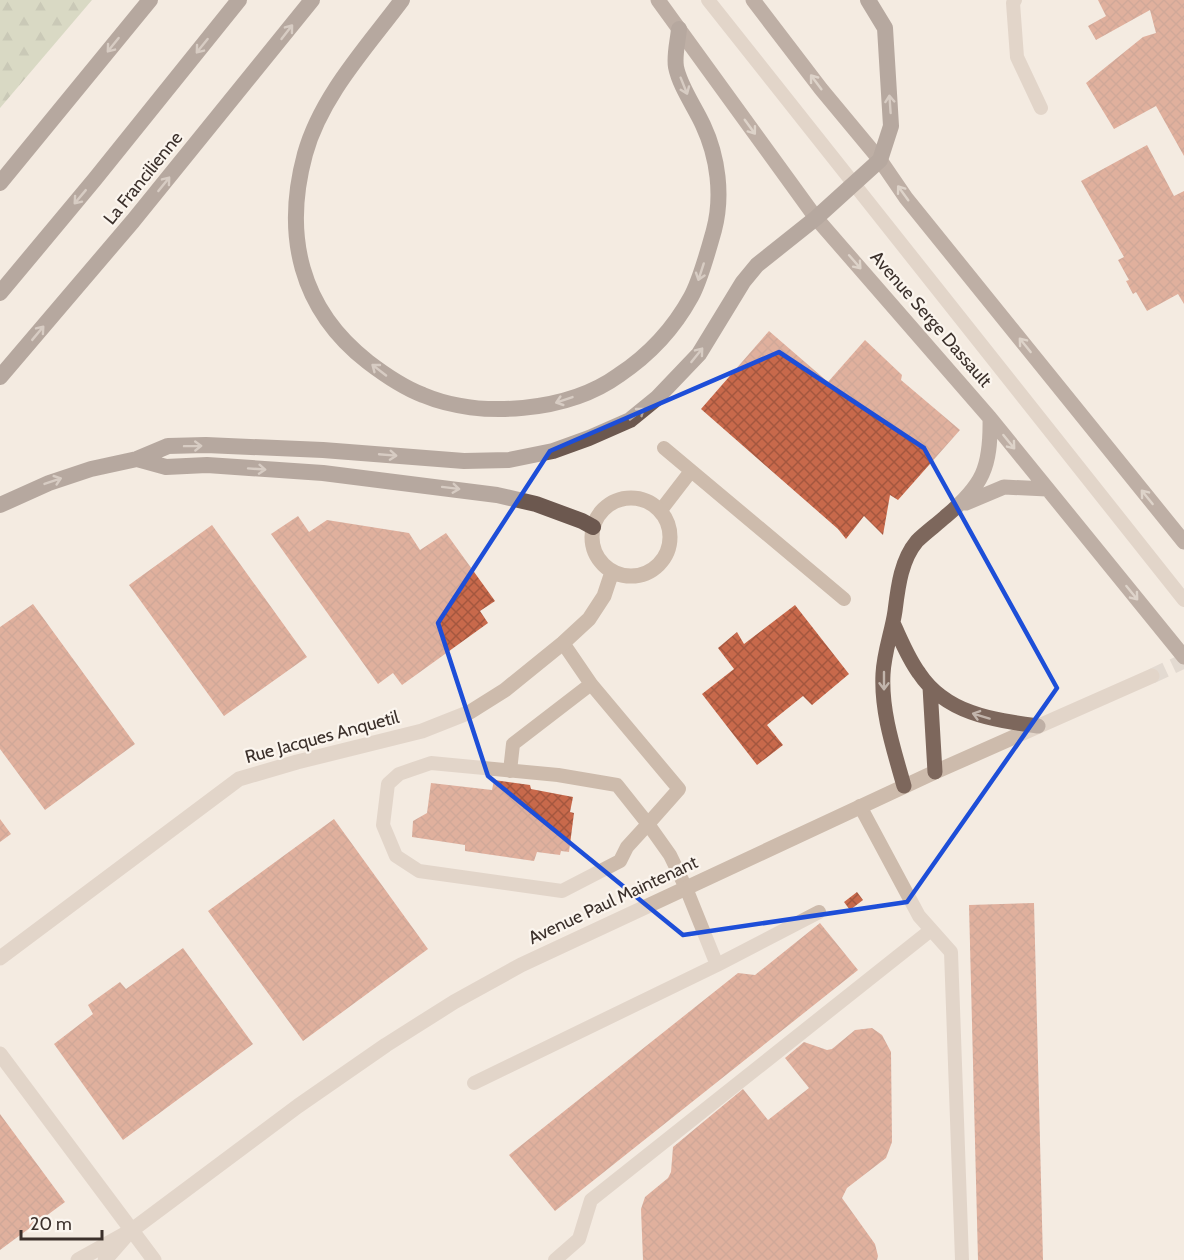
<svg xmlns="http://www.w3.org/2000/svg" width="1184" height="1260" font-family="Cabin,sans-serif">
	<style>
		.forest { fill: url(#forest-firs) }
		.building { fill: url(#building-cross-hatch) }
		.lines { fill: none; stroke-linecap: round; stroke-linejoin: round }
		.tertiary-tunnel { stroke: #cfc6bd; stroke-width: 15; stroke-dasharray: 15 8; stroke-linecap: butt }
		.service { stroke: #cdbbac; stroke-width: 14 }
		.minor { stroke: #cdbbac; stroke-width: 15 }
		.tertiary { stroke: #cdbbac; stroke-width: 15 }
		.primary { stroke: #7d675c; stroke-width: 15 }
		.trunk { stroke: #6c584f; stroke-width: 16 }
		.oneway { stroke: #b4a69e }
		.oneway2 { stroke: #c2b5ac }
		.marked { fill: none; stroke: #1d4ed8; stroke-width: 4.5; stroke-linejoin: round }
		.labels { text-anchor: middle; dominant-baseline: central; stroke-width: 4.5; stroke-linejoin: round; paint-order: stroke }
		.street-label { font-size: 18px; fill: #3b302b; stroke: #fbf5ee }
	</style>
	<defs>
		<pattern id="forest-firs" width="22" height="20" patternUnits="userSpaceOnUse" patternTransform="scale(1.5)"><rect width="22" height="20" fill="#b8c4a0"/><path d="M5 1l3.5 6h-7zM16 11l3.5 6h-7z" fill="#97a083"/></pattern>
		<pattern id="building-cross-hatch" width="8" height="8" patternUnits="userSpaceOnUse" patternTransform="scale(1.5)"><rect width="8" height="8" fill="#c8694b"/><path d="M0 0l8 8M0 8l8-8" fill="none" stroke="#a4573f"/></pattern>
	</defs>
	<rect width="100%" height="100%" fill="#f4ebe1"/>
	<path class="forest" d="M0 0H92L0 108Z"/>
	<path class="building" d="M1098 0H1184V156L1156 106 1114 129 1086 83 1143 37 1156 33 1150 10 1096 40 1088 26 1106 16Z
		M1147 145 1174 196 1184 191V304L1178 294 1147 311 1136 292 1133 294 1126 281 1129 280 1118 260 1124 257 1081 181Z
		M769 331 828 382 865 340 902 375 901 380 960 430 898 500 890 495 883 535 864 516 846 539 838 529 701 409Z
		M298 516 309 532 327 520 409 533 420 550 446 533 495 601 480 611 488 623 402 685 393 673 378 684 271 534Z
		M212 525 307 657 224 716 129 585Z
		M33 604 135 744 45 810 0 749V627Z
		M795 605 849 674 812 705 803 696 767 725 783 745 757 765 702 694 734 669 718 648 737 632 744 644Z
		M494 780 530 785 531 789 573 797 570 812 574 813 569 852 561 851 560 855 537 852 534 861 465 851V845L412 837 413 821 427 813 431 783 492 790Z
		M0 819 11 834 0 842Z
		M334 819 428 949 303 1041 208 911Z
		M857 892 863 900 850 910 844 902Z
		M1034 903 1043 1260H978L969 905Z
		M820 923 858 970 555 1211 509 1155 738 973 755 975Z
		M183 948 253 1044 123 1140 54 1044 93 1014 88 1005 120 982 126 989Z
		M872 1028 882 1035 891 1052 892 1142 886 1158 847 1188 842 1198 875 1244 878 1256 877 1260H643L641 1209 645 1197 668 1178 671 1172 673 1147 743 1089 768 1120 809 1088 785 1058 804 1042 827 1050 832 1049 855 1030Z
		M0 1114 65 1202 0 1250Z"/>
	<g class="lines">
		<path class="tertiary-tunnel" d="M1152 676 1184 661"/>
		<path class="service" d="M708 0 1184 600
			M1015 0 1013 3 1017 57 1041 108
			M664 448 844 599
			M661 510 691 471
			M563 643 591 684 679 789 648 824 670 855 686 888 717 965
			M431 763 558 775 617 785 648 824 627 847 620 861 562 891 419 871 396 856 383 825 388 784 399 774Z
			M510 771 513 744 591 684
			M860 806 919 916 951 952 962 1260
			M474 1083 717 965 819 912
			M555 1260 579 1239 591 1200 931 930"/>
		<path class="minor" d="M592 537a39 39 0 1 1 78 0a39 39 0 1 1-78 0Z
			M0 958 239 779 297 762 422 731 470 712 505 690 563 643 589 619 604 596 612 572
			M0 1054 154 1260"/>
		<path class="tertiary" d="M78 1260 132 1230 298 1106 386 1045 454 1002 521 965 935 772 1152 676
			M105 1260 125 1237"/>
		<path class="primary" d="M658 0 816 218 990 418 1184 657
			M753 0 821 89 880 160 906 198 1184 542
			M966 503 1004 487 1047 489
			M893 623C901 640 908 658 919 673 946 714 994 720 1038 726
			M930 687 935 772
			M904 786C894 750 881 712 883 674 884 652 892 632 895 611 898 587 901 560 917 541 925 533 936 525 945 517 983 485 991 468 990 418"/>
		<path class="trunk" d="M402 0C367 47 321 96 305 154 283 235 300 309 368 362 385 375 402 387 423 395 480 419 568 412 619 375 649 355 674 328 691 297 700 281 709 248 714 230 723 196 718 157 703 125 695 107 680 87 676 67 674 55 678 41 679 29
			M0 183 150 0
			M0 293 95 179 239 0
			M0 377 133 221 312 0
			M137 459 166 467 207 465 323 473 497 495 536 504 582 521 593 527
			M0 505 49 483 91 469 137 459 168 446 206 445 323 450 464 461 509 460 553 451 589 438 630 420 657 398 699 354 743 282 757 265 816 218 880 160 891 126 885 28 868 0"/>
	</g>
	<defs><path id="oneway-shaft" d="M-6 0H5M1.5-3L5.5 0L1.5 3" fill="none" stroke-width="1.6" stroke-linecap="round" stroke-linejoin="round" transform="scale(1.5)"/></defs>
	<g class="oneway">
		<use href="#oneway-shaft" transform="translate(287 32) rotate(-52)"/>
		<use href="#oneway-shaft" transform="translate(113 45) rotate(129)"/>
		<use href="#oneway-shaft" transform="translate(202 46) rotate(129)"/>
		<use href="#oneway-shaft" transform="translate(684 86) rotate(68)"/>
		<use href="#oneway-shaft" transform="translate(890 104) rotate(-94)"/>
		<use href="#oneway-shaft" transform="translate(164 184) rotate(-51)"/>
		<use href="#oneway-shaft" transform="translate(80 197) rotate(130)"/>
		<use href="#oneway-shaft" transform="translate(701 272) rotate(108)"/>
		<use href="#oneway-shaft" transform="translate(38 333) rotate(-50)"/>
		<use href="#oneway-shaft" transform="translate(697 355) rotate(-51)"/>
		<use href="#oneway-shaft" transform="translate(379 370) rotate(-142)"/>
		<use href="#oneway-shaft" transform="translate(564 400) rotate(161)"/>
		<use href="#oneway-shaft" transform="translate(637 414) rotate(-38)"/>
		<use href="#oneway-shaft" transform="translate(193 446) rotate(-1)"/>
		<use href="#oneway-shaft" transform="translate(388 455) rotate(5)"/>
		<use href="#oneway-shaft" transform="translate(257 469) rotate(4)"/>
		<use href="#oneway-shaft" transform="translate(53 481) rotate(-19)"/>
		<use href="#oneway-shaft" transform="translate(451 488) rotate(7)"/>
	</g>
	<g class="oneway2">
		<use href="#oneway-shaft" transform="translate(816 82) rotate(-127)"/>
		<use href="#oneway-shaft" transform="translate(750 127) rotate(54)"/>
		<use href="#oneway-shaft" transform="translate(903 193) rotate(-126)"/>
		<use href="#oneway-shaft" transform="translate(855 262) rotate(49)"/>
		<use href="#oneway-shaft" transform="translate(1025 345) rotate(-129)"/>
		<use href="#oneway-shaft" transform="translate(1009 442) rotate(51)"/>
		<use href="#oneway-shaft" transform="translate(1147 497) rotate(-129)"/>
		<use href="#oneway-shaft" transform="translate(1132 593) rotate(51)"/>
		<use href="#oneway-shaft" transform="translate(884 681) rotate(90)"/>
		<use href="#oneway-shaft" transform="translate(981 716) rotate(-163)"/>
	</g>
	<path d="M0 0H1184V1260H0ZM779 352 924 448 1057 688 907 902 683 935 488 776 438 623 550 451Z" fill="#f4ebe1" fill-opacity=".55" fill-rule="evenodd"/>
	<path class="marked" d="M779 352 924 448 1057 688 907 902 683 935 488 776 438 623 550 451Z"/>
	<g class="labels">
		<g class="street-label">
			<text transform="translate(143 178) rotate(-51)">La Francilienne</text>
			<text transform="translate(931 319) rotate(49)">Avenue Serge Dassault</text>
			<text transform="translate(322 737) rotate(-15)">Rue Jacques Anquetil</text>
			<text transform="translate(613 900) rotate(-25)">Avenue Paul Maintenant</text>
		</g>
	</g>
	<path d="M21 1230v9h81v-9" fill="none" stroke="#3b302b" stroke-width="3"/>
	<text x="30" y="1230" font-size="18" fill="#3b302b" stroke="#fbf5ee" stroke-width="4.5" paint-order="stroke">20 m</text>
</svg>
